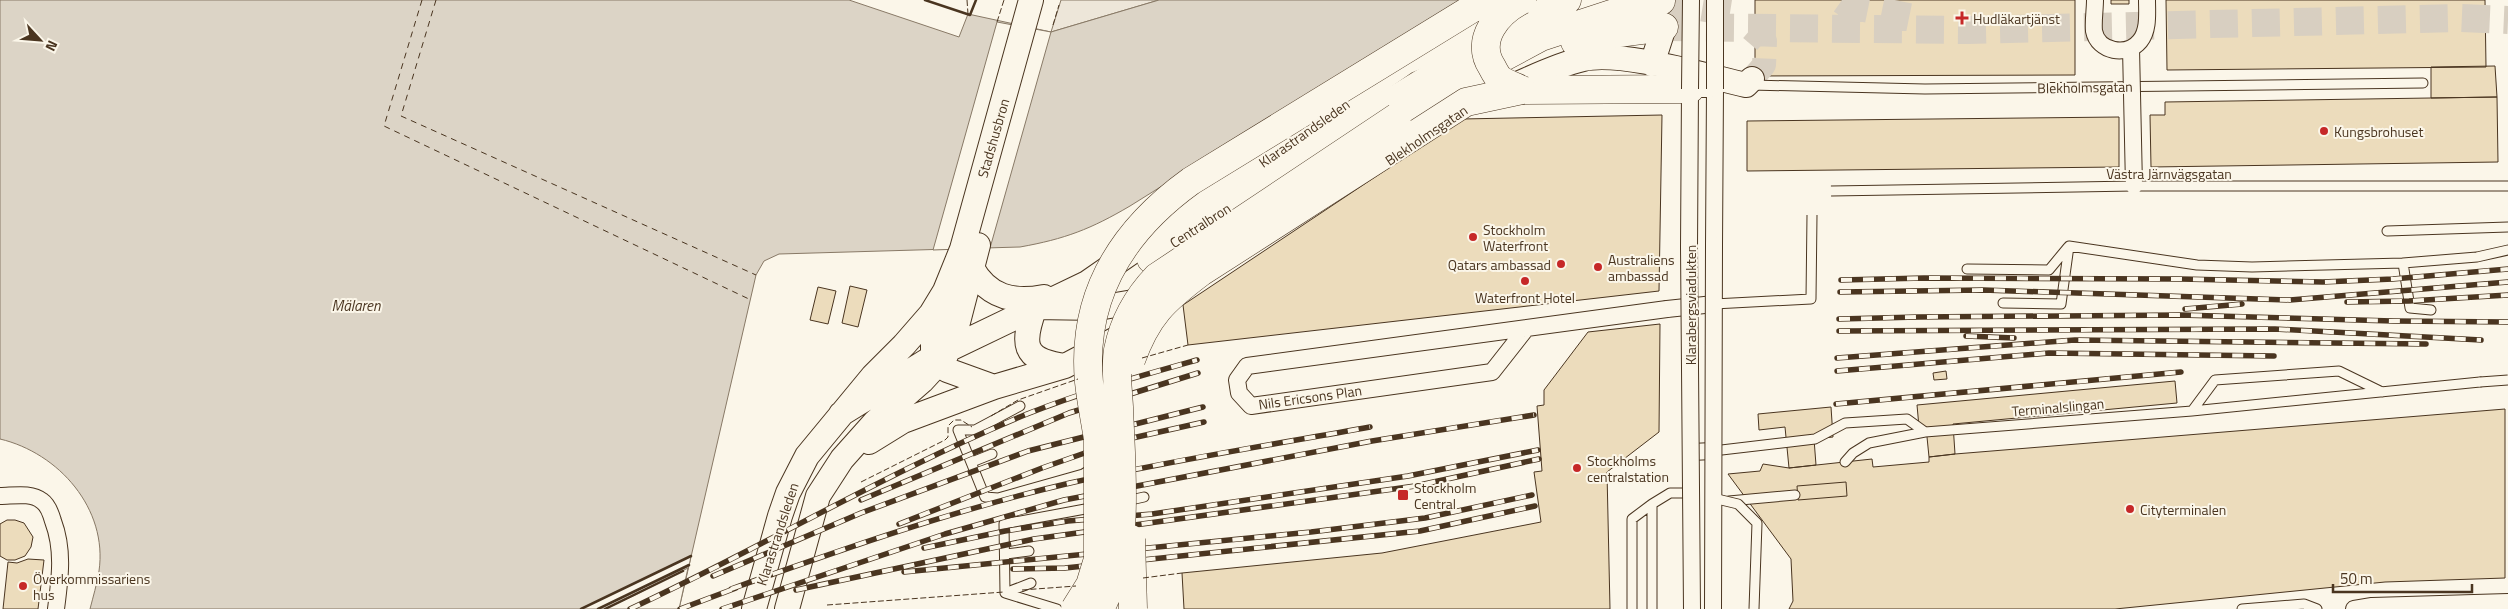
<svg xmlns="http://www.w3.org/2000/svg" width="2508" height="609" font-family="'Titillium Web',sans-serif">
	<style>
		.green { fill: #ede6d9; stroke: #887966 }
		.water { fill: #dcd4c6; stroke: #887966 }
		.pier { fill: #fbf6e9; stroke: #887966 }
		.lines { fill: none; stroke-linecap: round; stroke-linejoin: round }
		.ferry { stroke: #4a3520; stroke-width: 1; stroke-dasharray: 6 5; stroke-linecap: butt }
		.building { fill: #ecdcbc; stroke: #4a3520 }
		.secondary-tunnel { stroke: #d8cfc1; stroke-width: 24; stroke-dasharray: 24 12; stroke-linecap: butt }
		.highway-tunnel { stroke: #d8cfc1; stroke-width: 28; stroke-dasharray: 28 14; stroke-linecap: butt }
		.lane-casing { stroke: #4a3520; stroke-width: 11 }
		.street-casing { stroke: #4a3520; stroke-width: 18 }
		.secondary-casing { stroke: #4a3520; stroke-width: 26 }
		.highway-casing { stroke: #4a3520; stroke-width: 29 }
		.lane { stroke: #fbf6e9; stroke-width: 9 }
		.street { stroke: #fbf6e9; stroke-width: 16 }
		.secondary { stroke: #fbf6e9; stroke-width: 24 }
		.highway { stroke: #fbf6e9; stroke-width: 28 }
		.rail-casing { stroke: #4a3520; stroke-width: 5.5 }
		.rail { stroke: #fbf6e9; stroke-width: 4; stroke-dasharray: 11; stroke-linecap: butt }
		.lane-bridge-casing { stroke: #4a3520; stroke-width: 11; stroke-linecap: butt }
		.street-bridge-casing { stroke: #4a3520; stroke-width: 18; stroke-linecap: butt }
		.highway-bridge-casing { stroke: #4a3520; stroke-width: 29; stroke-linecap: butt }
		.lane-bridge { stroke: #fbf6e9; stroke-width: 9 }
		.street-bridge { stroke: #fbf6e9; stroke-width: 16 }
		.highway-bridge { stroke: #fbf6e9; stroke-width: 28 }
		.fence { stroke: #4a3520; stroke-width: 1; stroke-dasharray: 6 2.5; stroke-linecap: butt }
		.wall { stroke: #4a3520; stroke-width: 2.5 }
		.poi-dot { fill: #c62828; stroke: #fbf6e9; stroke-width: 2 }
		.labels { text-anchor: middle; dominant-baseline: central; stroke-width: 4; stroke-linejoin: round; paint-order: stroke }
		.poi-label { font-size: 14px; fill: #4a3520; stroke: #fbf6e9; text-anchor: start }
		.street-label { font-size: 14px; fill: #4a3520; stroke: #fbf6e9 }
		.water-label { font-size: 15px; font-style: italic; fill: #4a3520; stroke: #fbf6e9 }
	</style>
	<rect width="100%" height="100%" fill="#fbf6e9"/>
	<path class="green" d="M1061 0H1159L1051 32Z"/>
	<path class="water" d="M0 0H849L959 37 968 14 1051 32 1159 0H1460L1130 206C1091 229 1065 239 1020 247L779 254 764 261 756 275 679 609H90C93 597 97 584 99 571 108 509 59 453 0 439Z"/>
	<path class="pier" d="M997 22 1051 32 990 248 933 250Z
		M691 556 689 566 598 609H581Z
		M688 568 679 609H605L635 595Z"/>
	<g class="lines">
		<path class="ferry" d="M422 0 384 126 751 300
			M436 0 401 116 756 275"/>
	</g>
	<path class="building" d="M1755 0H2075V75L1755 76Z
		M2111 0H2129V4H2111Z
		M2166 0H2485L2486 67 2167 70Z
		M2495 66 2497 97 2431 98V67Z
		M2497 97 2498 162 2151 167 2150 115H2165V102Z
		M1662 115 1659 291 1188 345 1183 305 1462 119Z
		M2119 117V167L1747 171V121Z
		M850 286 867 290 858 327 842 323Z
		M818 287 836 291 828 324 810 320Z
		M1660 324 1659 432 1607 472 1610 609H1184L1182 573 1382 553 1541 522 1534 472 1542 471 1537 406 1544 405V390L1588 332Z
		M1946 371 1947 379 1934 380 1933 373Z
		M2175 381 2177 403 1953 424 1955 454 1929 457 1926 427H1919L1917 405Z
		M1831 407 1833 437 1814 439 1816 465 1789 468 1785 427 1759 430 1758 414Z
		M2505 409V578L2385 582 2115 609H1789L1793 601 1791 559 1728 474 1760 471 1763 464 1789 468 1872 459 1873 467 1929 462V457L1955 454Z
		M1846 482 1847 496 1798 500 1797 486Z
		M7 520H15L24 523 33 537 31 547 25 556 15 560H7L0 556V524Z
		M28 559 44 560 38 609H3L8 562 17 563Z"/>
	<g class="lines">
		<path class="secondary-tunnel" d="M1751 29 1765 41 1764 65 1752 79"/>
		<path class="highway-tunnel" d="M1842 0 1849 5 1913 18
			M1661 1 1744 14
			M1664 27 1968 30 2461 18 2508 20"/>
		<g class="lane-casing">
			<path id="lane" d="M1751 85 1925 89 2423 83
				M2387 231 2508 227
				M2069 246 2197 265 2252 267 2403 263 2410 308 2431 310
				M2403 263 2477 257 2508 250
				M1967 269 2049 270 2068 247
				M2003 303 2061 304 2069 246
				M1020 406 975 430H958L985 497 998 498 1083 474 1093 468
				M2192 411 2215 380 2339 371 2382 392
				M1713 451 1815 439 1845 423 1907 419 1925 432
				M972 462 992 454
				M1845 462 1853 453 1869 443 1925 432 2192 411 2480 382
				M1126 501 1144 497
				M1729 501 1795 495
				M1006 554 1029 551
				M1031 583 1005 593 1004 524 1096 507
				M1005 593 1057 609
				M1632 609V519L1652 504
				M1652 609V504L1670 493H1691
				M2242 609 2304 604 2317 609"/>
		</g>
		<g class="street-casing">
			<path id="street" d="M1689 247 1690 89H1715L1714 245
				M1667 309 1714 304
				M1691 452 1713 451
				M0 496C13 496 31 492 42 501 48 505 51 514 53 521 64 550 60 578 56 609
				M2354 609 2372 606 2508 602"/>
		</g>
		<g class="secondary-casing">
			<path id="secondary" d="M1652 64 1664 27
				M1508 88C1532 78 1557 65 1583 59 1620 50 1706 76 1746 85L1752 79
				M972 268C988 297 1013 303 1044 297
				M945 291 933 342V357L947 370 994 387 1065 366 1131 331
				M1065 366C1021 360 1022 343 1035 307L1098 308 1151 299
				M841 414 933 357 1087 283 1406 62 1504 21
				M869 442 903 421 994 387
				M754 609 780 516 788 493 807 456 873 376 904 345 931 314 945 291 962 249 1031 0
				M787 609 818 496 842 459 875 422 922 381 946 355 957 326 978 245"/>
		</g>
		<g class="highway-casing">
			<path id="highway" d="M1575 42 1603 35 1664 27
				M1470 75 1541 37 1611 14 1661 1
				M1522 90 1690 89
				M1397 117 1491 73
				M1151 259 1395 100 1501 35 1567 0"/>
		</g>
		<use href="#lane" class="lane"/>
		<use href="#street" class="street"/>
		<use href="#secondary" class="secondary"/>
		<use href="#highway" class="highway"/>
		<g class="rail-casing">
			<path id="rail" d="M1841 280 1924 278 2180 279 2323 282 2393 279 2508 269
				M1840 292 1983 290 2290 300 2508 282
				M2347 302 2409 301 2508 295
				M2185 309 2242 304
				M1839 319 1918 317 2180 315 2393 321 2508 322
				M1839 331 2275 329 2481 340
				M1966 336 2014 338
				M1837 358 2075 340 2426 344
				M1837 371 2049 353 2274 356
				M1836 404 2181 372
				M861 500 1069 413 1198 373
				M899 524 1042 468 1119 441 1204 422
				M924 548 1005 531 1068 521 1152 514 1408 476 1538 450
				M1013 569 1065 568 1420 531 1535 506
				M904 572 1311 532 1425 518 1532 495
				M713 576 861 513 1028 451 1203 407
				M731 589C843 549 954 510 1070 483 1169 461 1270 445 1370 427
				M796 590 1034 539 1415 486 1539 459
				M630 609C763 547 891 470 1027 414 1082 392 1140 376 1197 360
				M680 609 736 588
				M722 609 945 534 1064 500 1372 441 1534 415"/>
		</g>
		<use href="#rail" class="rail"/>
		<g class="lane-bridge-casing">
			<path id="lane-bridge" d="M1831 191 2134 186H2508
				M1714 304 1811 299 1812 215
				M2480 382 2508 380
				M1713 498 1738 504 1757 523 1754 609"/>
		</g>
		<g class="street-bridge-casing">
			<path id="street-bridge" d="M2095 0C2095 10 2093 21 2094 31 2098 52 2127 57 2140 41 2149 30 2147 13 2147 0
				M2131 48 2134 186
				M1690 89 1691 0
				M1715 89V0
				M1689 247 1692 609
				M1525 330 1492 372 1251 406 1239 393 1237 380 1247 366 1667 309
				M1713 609 1714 245"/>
		</g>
		<g class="highway-bridge-casing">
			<path id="highway-bridge" d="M1522 0C1498 12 1474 40 1492 67 1494 71 1497 77 1501 80 1507 84 1516 87 1522 90
				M1131 360C1147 315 1164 300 1201 272L1466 102 1522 90
				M1098 439C1095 420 1091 401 1089 382 1081 295 1123 230 1191 181L1486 0
				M1131 539 1133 609
				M1075 609 1090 585 1098 559V421
				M1100 609C1131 552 1121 469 1119 407 1118 389 1115 367 1118 350 1124 320 1137 298 1157 277L1397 117"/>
		</g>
		<use href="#lane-bridge" class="lane-bridge"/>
		<use href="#street-bridge" class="street-bridge"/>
		<use href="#highway-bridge" class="highway-bridge"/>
		<path class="fence" d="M967 0 968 14
			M997 22 1004 0
			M1053 25 1059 5
			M1142 358 1188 345
			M991 416 1018 400 1078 379
			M861 482 945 440 948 437V426L954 420H961L972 427
			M1143 578 1182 573
			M1022 590 1076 586
			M827 605 1004 592"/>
		<path class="wall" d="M925 0 970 15 976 0
			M581 609 691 556
			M598 609 689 565
			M605 609 683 571"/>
	</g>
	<g class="poi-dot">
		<path d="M1959.5 10.5h5v5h5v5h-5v5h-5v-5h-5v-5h5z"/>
		<circle cx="2324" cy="131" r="5"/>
		<circle cx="1473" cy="237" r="5"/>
		<circle cx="1561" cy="264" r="5"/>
		<circle cx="1598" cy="267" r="5"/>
		<circle cx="1525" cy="281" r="5"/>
		<circle cx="1577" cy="468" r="5"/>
		<rect x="1397" y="489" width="12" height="12" rx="2.5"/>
		<circle cx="2130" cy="509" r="5"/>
		<circle cx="23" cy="586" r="5"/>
	</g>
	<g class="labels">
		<g class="poi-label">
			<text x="1973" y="18">Hudläkartjänst</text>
			<text x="2334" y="131">Kungsbrohuset</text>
			<text x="1483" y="229">Stockholm<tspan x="1483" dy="16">Waterfront</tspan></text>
			<text x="1608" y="259">Australiens<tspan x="1608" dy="16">ambassad</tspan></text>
			<text x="1551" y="264" text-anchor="end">Qatars ambassad</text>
			<text x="1525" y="297" text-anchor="middle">Waterfront Hotel</text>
			<text x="1587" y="460">Stockholms<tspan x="1587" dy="16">centralstation</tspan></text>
			<text x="1414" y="487">Stockholm<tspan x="1414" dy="16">Central</tspan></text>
			<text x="2140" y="509">Cityterminalen</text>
			<text x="33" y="578">Överkommissariens<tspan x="33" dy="16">hus</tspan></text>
		</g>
		<g class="street-label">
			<text transform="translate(2085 87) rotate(-1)">Blekholmsgatan</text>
			<text transform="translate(1304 133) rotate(-35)">Klarastrandsleden</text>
			<text transform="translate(1426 135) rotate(-34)">Blekholmsgatan</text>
			<text transform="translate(993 138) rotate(-74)">Stadshusbron</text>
			<text x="2169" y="173">Västra Järnvägsgatan</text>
			<text transform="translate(1200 225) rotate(-33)">Centralbron</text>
			<text transform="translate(1690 305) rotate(-90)">Klarabergsviadukten</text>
			<text transform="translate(1310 397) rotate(-8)">Nils Ericsons Plan</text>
			<text transform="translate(2058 407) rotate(-5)">Terminalslingan</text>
			<text transform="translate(777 534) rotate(-72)">Klarastrandsleden</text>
		</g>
		<g class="water-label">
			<text x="356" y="305">Mälaren</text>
		</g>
	</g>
	<g transform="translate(40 40) rotate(116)" stroke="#fbf6e9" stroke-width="4" paint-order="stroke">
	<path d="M0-4L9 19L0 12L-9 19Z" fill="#4a3520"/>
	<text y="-8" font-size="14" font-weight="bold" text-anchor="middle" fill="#4a3520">N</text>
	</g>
	<path d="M2333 584v8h139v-8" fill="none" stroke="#4a3520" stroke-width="2.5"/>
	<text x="2340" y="584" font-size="15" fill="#4a3520" stroke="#fbf6e9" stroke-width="4" paint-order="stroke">50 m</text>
</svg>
